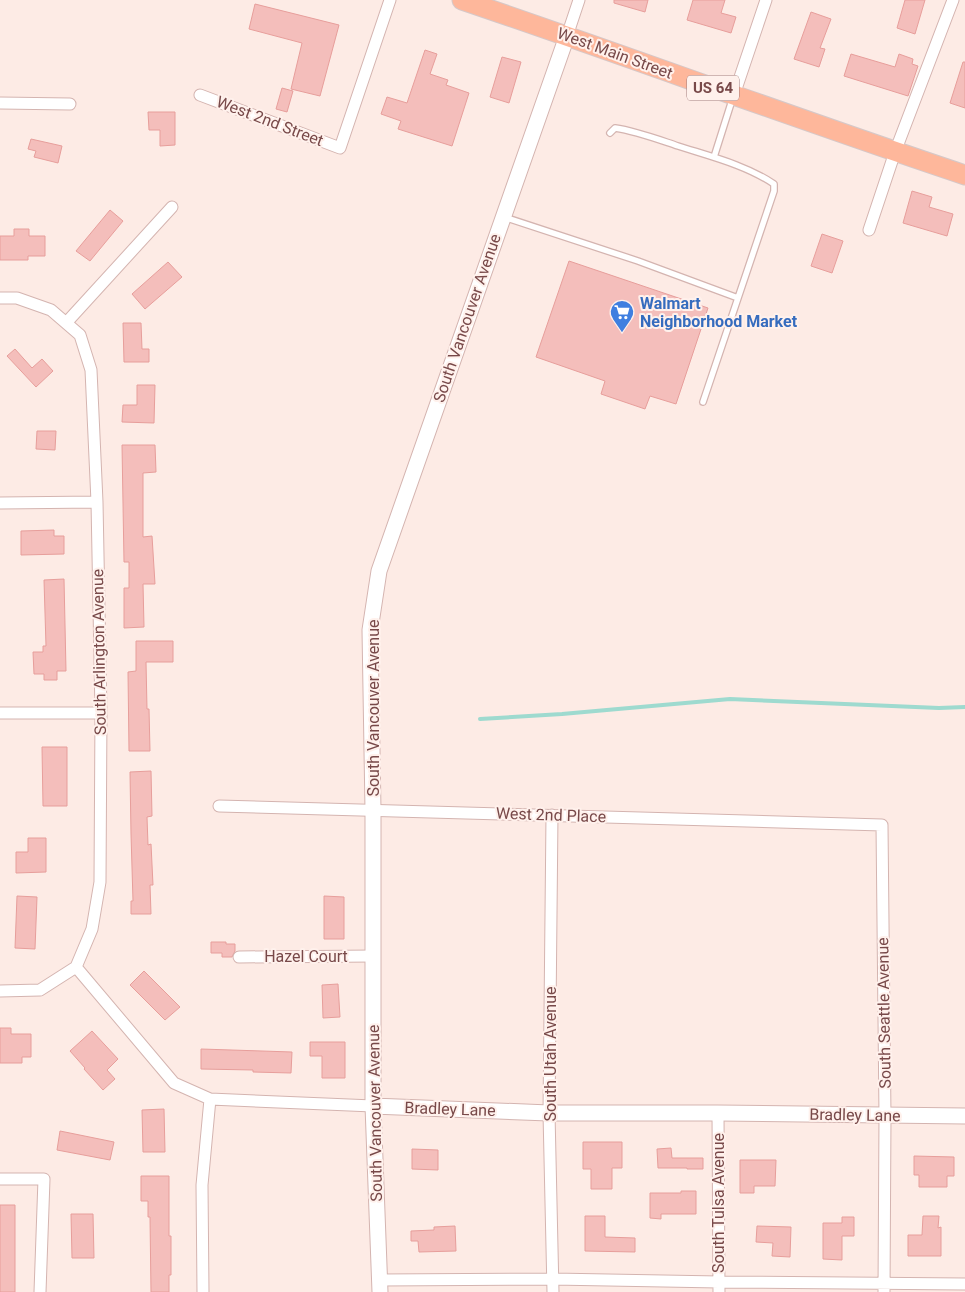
<svg xmlns="http://www.w3.org/2000/svg" width="965" height="1292" font-family="Roboto,sans-serif">
	<style>
		.lines { fill: none; stroke-linecap: round; stroke-linejoin: round }
		.stream { stroke: #9edacf; stroke-width: 4 }
		.building { fill: #f4bebb; stroke: #e79e9b }
		.service-casing { stroke: #d4b4b0; stroke-width: 8 }
		.minor-casing { stroke: #d4b4b0; stroke-width: 13 }
		.tertiary-casing { stroke: #d4b4b0; stroke-width: 17 }
		.primary-casing { stroke: #d6c8c8; stroke-width: 21 }
		.service { stroke: #fff; stroke-width: 5.5 }
		.minor { stroke: #fff; stroke-width: 11 }
		.tertiary { stroke: #fff; stroke-width: 15 }
		.primary { stroke: #feb79b; stroke-width: 19 }
		.labels { text-anchor: middle; dominant-baseline: central; stroke-width: 4; stroke-linejoin: round; paint-order: stroke }
		.shield { fill: #fff1ec; stroke: #a07b7a; stroke-width: 1 }
		.shield-label { font-size: 15px; font-weight: bold; fill: #784949 }
		.street-label { font-size: 16px; fill: #784949; stroke: #fff1ec }
		.shop-label { font-size: 16px; font-weight: bold; fill: #366cbe; stroke: #fff1ec; text-anchor: start }
	</style>
	<rect width="100%" height="100%" fill="#fdebe5"/>
	<g class="lines">
		<path class="stream" d="M480 719 562 714 730 699 939 708 965 707"/>
	</g>
	<path class="building" d="M614 0H648L645 12 614 3Z
		M693 0H725L721 13 736 17 731 33 687 20Z
		M905 0H925L915 34 897 28Z
		M255 4 339 25 320 96 291 89 302 43 249 29Z
		M811 12 831 19 820 48 825 49 819 67 794 59Z
		M425 50 437 54 430 74 448 80 446 85 469 93 452 146 398 129 401 121 381 114 387 97 407 103Z
		M851 54 895 67 899 54 913 59 912 64 918 66 908 96 844 76Z
		M502 57 521 62 509 103 490 97Z
		M963 62H965V108L950 103Z
		M282 88 293 91 287 112 276 109Z
		M148 112H175V145L160 146V130H149Z
		M31 139 62 146 58 163 34 157 36 151 28 149Z
		M912 191 932 197 929 207 953 214 947 236 903 223Z
		M110 210 123 221 90 261 76 251Z
		M14 229H29V236H45V256H28V260H0V236H14Z
		M822 234 843 241 832 273 811 266Z
		M569 261 708 308 676 404 650 396 645 409 601 394 605 381 536 357Z
		M168 262 182 277 145 309 132 294Z
		M123 323H141L142 349H149V362H124Z
		M15 349 32 368 42 359 53 371 36 387 7 356Z
		M137 385H155L154 423 122 422 123 405H137Z
		M37 431H56L55 450 36 449Z
		M122 445H155L156 472 143 473V537L152 536 155 584H143L144 627 124 628V588H129V562H124Z
		M54 530V536H64V554L21 555V531Z
		M64 579 66 671H57V680H44V674H34L33 652H43V646H46L44 580Z
		M136 641H173V662H146L147 709H149L150 751H129L128 672 136 671Z
		M42 747H67V806H43Z
		M151 771 152 816 147 817 148 845 151 844 153 885H150L151 914H131V901H133L131 834 130 772Z
		M28 838H46V872L16 873V852H28Z
		M17 896 37 897 35 949 15 948Z
		M324 896 344 897V939H324Z
		M211 942H226V944H235V951L232 957H222V953H211Z
		M144 971 180 1007 165 1020 130 985Z
		M338 984 340 1017 323 1018 322 985Z
		M0 1028H11V1034H31V1057H22V1063H0Z
		M92 1031 118 1059 107 1070 115 1079 103 1090 84 1069 85 1068 70 1051Z
		M310 1042H345V1078H322V1056H310Z
		M201 1049 292 1052 291 1073 253 1072V1070L201 1069Z
		M164 1109 165 1152H143L142 1110Z
		M60 1131 114 1142 110 1160 57 1150Z
		M583 1142H622V1168H612V1189H591V1169H583Z
		M671 1148 672 1158H703V1169H687V1168H658L657 1149Z
		M412 1149 438 1150V1170L412 1169Z
		M914 1156 954 1157V1176H947V1187H919V1175H914Z
		M740 1160H776L775 1186H754V1193H740Z
		M141 1176H169V1236H171V1275H169V1292H151L150 1217H148V1201H141Z
		M681 1191H696V1214H661V1219L650 1218V1193H681Z
		M0 1205H15V1292H0Z
		M71 1214H93L94 1258H72Z
		M585 1216H605V1237L635 1238V1252L585 1251Z
		M923 1216H939L938 1228 941 1227V1256H908V1235H922Z
		M842 1217H854V1236H842V1260L823 1259V1223H842Z
		M455 1226 456 1251 419 1252 418 1241H411V1231L434 1230V1227Z
		M757 1226 791 1227 790 1257 772 1256 773 1243 756 1242Z"/>
	<g class="lines">
		<g class="service-casing">
			<path id="service" d="M610 133 615 128C636 131 657 139 678 146 709 156 746 165 774 184V191L703 402
				M714 157 733 97
				M504 217 638 261 738 298"/>
		</g>
		<g class="minor-casing">
			<path id="minor" d="M567 36 579 0
				M200 95 340 148 390 0
				M734 95 766 0
				M0 103 70 104
				M869 230 895 152 953 0
				M0 298H17L51 310 80 335 91 370 97 502 101 713 100 882 92 929 76 967
				M66 323 172 207
				M0 503 97 502
				M0 713H101
				M219 806 882 825 885 1116 884 1292
				M552 815 549 1113 553 1292
				M239 957 374 956
				M76 967 174 1083 210 1099 373 1106
				M0 991 40 990 76 967
				M718 1113 719 1292
				M0 1179H44L40 1292
				M380 1280 553 1279 719 1282 965 1284
				M203 1292 202 1185 210 1099"/>
		</g>
		<g class="tertiary-casing">
			<path id="tertiary" d="M373 1106 549 1113H718L965 1116
				M380 1292 373 1106V810L370 630 379 571 567 36"/>
		</g>
		<g class="primary-casing">
			<path id="primary" d="M462 0C630 57 797 119 965 175"/>
		</g>
		<use href="#service" class="service"/>
		<use href="#minor" class="minor"/>
		<use href="#tertiary" class="tertiary"/>
		<use href="#primary" class="primary"/>
	</g>
	<defs>
		<g id="supermarket-pin" transform="scale(1.25)"><path d="M0 17L-7.5 6A9.5 9.5 0 1 1 7.5 6Z" fill="#3f7fe0" stroke="#fff1ec"/><path d="M-6-5.5h2.5l.6 2H6L4.5 2H-2.5L-4.4-4H-6ZM-1.5 3.2a1.3 1.3 0 1 0 .1 0ZM3 3.2a1.3 1.3 0 1 0 .1 0Z" fill="#fff"/></g>
	</defs>
	<g fill-rule="evenodd">
		<use href="#supermarket-pin" x="622" y="312"/>
	</g>
	<g class="labels">
		<rect class="shield" x="687" y="75.5" width="52" height="25" rx="4"/>
		<g class="shield-label">
			<text x="713" y="88">US 64</text>
		</g>
		<g class="street-label">
			<text transform="translate(615 53) rotate(20)">West Main Street</text>
			<text transform="translate(270 121) rotate(21)">West 2nd Street</text>
			<text transform="translate(467 318) rotate(-71)">South Vancouver Avenue</text>
			<text transform="translate(99 652) rotate(-91)">South Arlington Avenue</text>
			<text transform="translate(373 708) rotate(-90)">South Vancouver Avenue</text>
			<text transform="translate(551 815) rotate(2)">West 2nd Place</text>
			<text x="306" y="956">Hazel Court</text>
			<text transform="translate(884 1013) rotate(-91)">South Seattle Avenue</text>
			<text transform="translate(550 1054) rotate(-90)">South Utah Avenue</text>
			<text transform="translate(450 1109) rotate(2)">Bradley Lane</text>
			<text transform="translate(375 1113) rotate(-91)">South Vancouver Avenue</text>
			<text transform="translate(855 1115) rotate(1)">Bradley Lane</text>
			<text transform="translate(718 1203) rotate(-90)">South Tulsa Avenue</text>
		</g>
		<g class="shop-label">
			<text x="640" y="303">Walmart<tspan x="640" dy="18">Neighborhood Market</tspan></text>
		</g>
	</g>
</svg>
